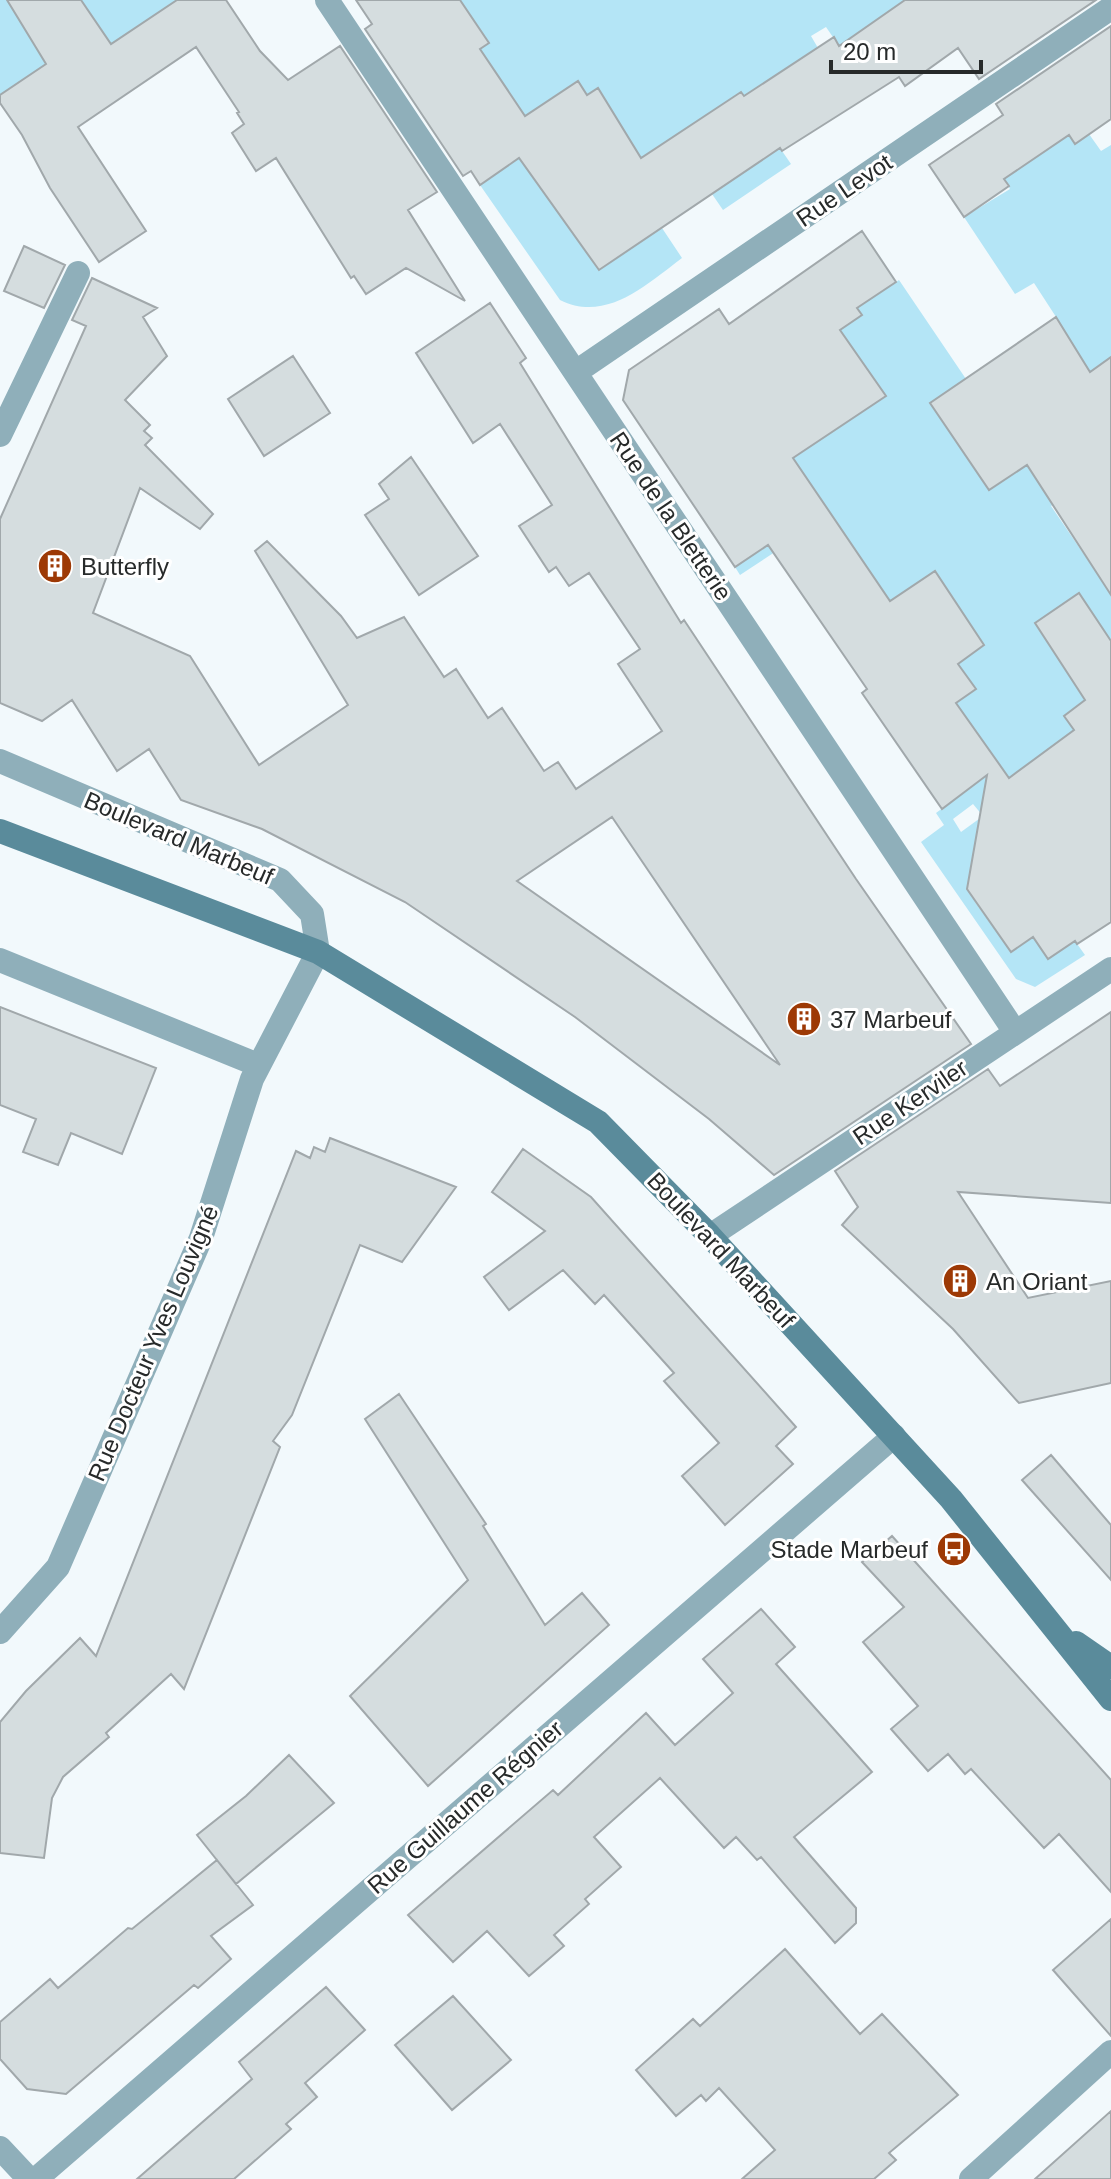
<svg xmlns="http://www.w3.org/2000/svg" width="1111" height="2179" font-family="Helvetica,sans-serif">
	<style>
		.green { fill: #b4e5f6; fill-rule: evenodd }
		.building { fill: #d5dddf; stroke: #a1a8ab; stroke-width: 2; fill-rule: evenodd }
		.lines { fill: none; stroke-linecap: round; stroke-linejoin: round }
		.street { stroke: #8fafba; stroke-width: 24 }
		.secondary { stroke: #5a8b9b; stroke-width: 24 }
		.labels { text-anchor: middle; dominant-baseline: central; stroke-width: 6; stroke-linejoin: round; paint-order: stroke }
		.street-label { font-size: 24px; fill: #272a2a; stroke: #fff }
		.poi-label { font-size: 24px; fill: #272a2a; stroke: #fff; text-anchor: start }
	</style>
	<rect width="100%" height="100%" fill="#f2f9fc"/>
	<path class="green" d="M0 0H7L46 64 0 95Z
		M81 0H177L111 44Z
		M460 0H905L839 46 826 27 811 36 818 48 744 96 741 92 624 170 625 175 564 218 599 270 662 228 682 258C646 285 606 323 560 300L480 185 518 159 510 148 535 130 480 49 489 42ZM577 81 587 95 598 89 610 108 590 122 604 144 539 187 515 151 580 108 576 102 540 127 530 113Z
		M1059 121 1075 144 1089 134 1101 151 1111 145V464L1051 506 1109 591 1111 590V641L1063 604 1036 623 1096 714 1008 851 969 878 967 886 977 900 975 902 1011 952 1033 937 1048 959 1075 941 1085 955 1035 987 1016 979 921 842 944 825 936 813 1000 765 956 703 976 689 958 664 942 610 955 600 935 571 886 604 831 515 740 575 735 567 793 529 690 385 811 446 886 396 840 330 852 302 877 295 899 280 966 379 930 403 989 490 1093 421 1014 391 994 359 1038 329 1058 320 1034 283 1015 294 964 217 1010 189 1004 179 1048 149ZM973 804 983 816 961 832 953 819Z
		M780 148 791 164 723 210 712 194Z"/>
	<path class="building" d="M7 0H81L111 44 177 0H226L260 51 288 80 340 46 437 192 408 210 465 301 406 268 366 294 354 276 351 278 276 158 256 171 232 133 244 124 237 113 239 112 196 47 78 127 146 231 99 262 50 188 22 135 0 103V95L46 64Z
		M356 0H460L489 43 480 49 525 116 578 81 587 95 598 88 641 158 741 92 744 96 834 37 839 46 905 0H1096L979 79 958 48 905 86 899 77 782 151 780 148 599 270 519 158 480 185 471 171 463 176 365 29 372 24Z
		M1111 26V119L1075 144 1069 135 1004 179 1009 186 964 217 929 165 1003 115 996 104Z
		M862 231 896 282 857 308 862 315 840 330 886 396 793 458 890 601 935 571 984 645 958 664 976 689 956 703 1009 778 1074 730 1064 716 1085 700 1035 623 1079 593 1111 641V922L1077 944 1075 941 1048 959 1033 937 1011 952 967 889 987 775 942 809 862 693 867 689 768 545 735 567 623 400 629 370 719 309 729 324Z
		M24 246 65 265 44 308 4 291Z
		M92 278 157 308 143 317 167 356 125 400 150 425 144 431 152 438 145 445 213 514 200 529 140 488 93 613 190 656 259 765 348 705 255 551 267 541 341 616 357 638 404 617 444 677 456 669 488 718 502 708 544 771 558 762 576 789 662 731 618 664 640 649 589 573 569 586 556 567 549 572 519 526 552 505 500 424 473 443 416 353 490 303 526 358 520 363 681 623 684 620 856 879 971 1044 774 1175 709 1119 575 1017 405 902 262 829 181 800 149 749 117 771 72 700 42 721 0 703V519L86 326 72 320ZM612 817 780 1065 517 881Z
		M1056 317 1090 372 1111 357V595L1027 465 989 490 930 403Z
		M293 356 330 413 264 456 228 399Z
		M411 457 478 556 419 595 365 515 389 499 379 484Z
		M0 1007 156 1068 122 1154 71 1133 58 1165 23 1152 36 1119 0 1105Z
		M1111 1012V1203L958 1192 1028 1298 1111 1281V1383L1019 1403 953 1329 842 1225 858 1207 835 1171 988 1069 1000 1086Z
		M330 1138 456 1187 402 1262 360 1245 292 1415 273 1441 280 1447 184 1689 171 1674 106 1733 109 1737 63 1777 52 1798 44 1858 0 1853V1722L26 1691 80 1638 96 1656 296 1151 310 1158 314 1147 325 1152Z
		M523 1149 591 1197 796 1427 776 1446 793 1464 725 1525 682 1476 719 1443 664 1381 674 1373 604 1295 595 1304 563 1270 509 1310 484 1277 545 1231 492 1192Z
		M399 1394 486 1524 483 1526 545 1625 582 1593 609 1625 428 1786 350 1696 468 1580 365 1419Z
		M1051 1455 1111 1525V1580L1022 1480Z
		M892 1536 1111 1780V1892L1059 1834 1044 1848 971 1769 965 1774 948 1754 928 1771 891 1729 918 1706 863 1642 904 1607 862 1562Z
		M761 1609 795 1647 776 1664 872 1772 794 1837 856 1908V1923L835 1943 761 1857 757 1860 736 1837 724 1848 660 1778 594 1837 621 1867 585 1899 589 1904 554 1935 564 1946 529 1976 487 1931 453 1962 408 1915 553 1790 558 1795 646 1713 675 1745 733 1693 703 1659Z
		M289 1755 334 1803 236 1884 197 1835 246 1796Z
		M217 1860 253 1905 211 1936 231 1959 198 1988 194 1985 66 2094 27 2089 0 2059V2022L50 1979 58 1988 128 1928 132 1929Z
		M1111 1919V2036L1053 1970Z
		M785 1949 860 2034 882 2014 958 2095 889 2153 896 2160 874 2179H742L775 2150 719 2088 706 2101 701 2095 676 2116 636 2070 693 2019 700 2026Z
		M326 1987 365 2030 305 2083 317 2097 286 2124 291 2129 234 2179H137L252 2079 239 2062Z
		M453 1996 511 2060 452 2110 395 2045Z
		M1111 2111V2179H1035Z"/>
	<g class="lines">
		<path class="street" d="M327 0 1015 1032
			M576 372 1111 8
			M0 435 78 273
			M0 761 280 880 312 914 318 952 252 1079 201 1238 58 1567 0 1632
			M0 960 258 1065
			M710 1236 1111 969
			M0 2148 29 2179
			M36 2179 894 1436
			M971 2179 1111 2052"/>
		<path class="secondary" d="M0 831 318 952 598 1122 710 1236 951 1499 1111 1699
			M1076 1643 1111 1667"/>
	</g>
	<defs>
		<g id="building-disc" transform="scale(1.8)"><circle r="9.5" fill="#9d3905" stroke="#fff"/><path d="M-4-6H4V6H1V3H-1V6H-4ZM-2.5-4.3h1.7v1.8h-1.7ZM.8-4.3h1.7v1.8H.8ZM-2.5-1h1.7V.8h-1.7ZM.8-1h1.7V.8H.8Z" fill="#fff"/></g>
		<g id="bus-disc" transform="scale(1.8)"><circle r="9.5" fill="#9d3905" stroke="#fff"/><path d="M-5-6H5V4H4V6H2V4H-2V6H-4V4H-5ZM-3.5-4V0h7V-4ZM-3.5 1.2v1.5H-2V1.2ZM2 1.2v1.5H3.5V1.2Z" fill="#fff"/></g>
	</defs>
	<g fill-rule="evenodd">
		<use href="#building-disc" x="55" y="566"/>
		<use href="#building-disc" x="804" y="1019"/>
		<use href="#building-disc" x="960" y="1281"/>
		<use href="#bus-disc" x="954" y="1549"/>
	</g>
	<g class="labels">
		<g class="street-label">
			<text transform="translate(844 190) rotate(-34)">Rue Levot</text>
			<text transform="translate(671 516) rotate(56)">Rue de la Bletterie</text>
			<text transform="translate(179 838) rotate(23)">Boulevard Marbeuf</text>
			<text transform="translate(910 1102) rotate(-34)">Rue Kerviler</text>
			<text transform="translate(721 1250) rotate(47)">Boulevard Marbeuf</text>
			<text transform="translate(153 1343) rotate(-67)">Rue Docteur Yves Louvigné</text>
			<text transform="translate(465 1807) rotate(-41)">Rue Guillaume Régnier</text>
		</g>
		<g class="poi-label">
			<text x="81" y="566">Butterfly</text>
			<text x="830" y="1019">37 Marbeuf</text>
			<text x="986" y="1281">An Oriant</text>
			<text x="928" y="1549" text-anchor="end">Stade Marbeuf</text>
		</g>
	</g>
	<path d="M831 60v12h150v-12" fill="none" stroke="#272a2a" stroke-width="4"/>
	<text x="843" y="60" font-size="24" fill="#272a2a" stroke="#ffffff" stroke-width="6" paint-order="stroke">20 m</text>
</svg>
